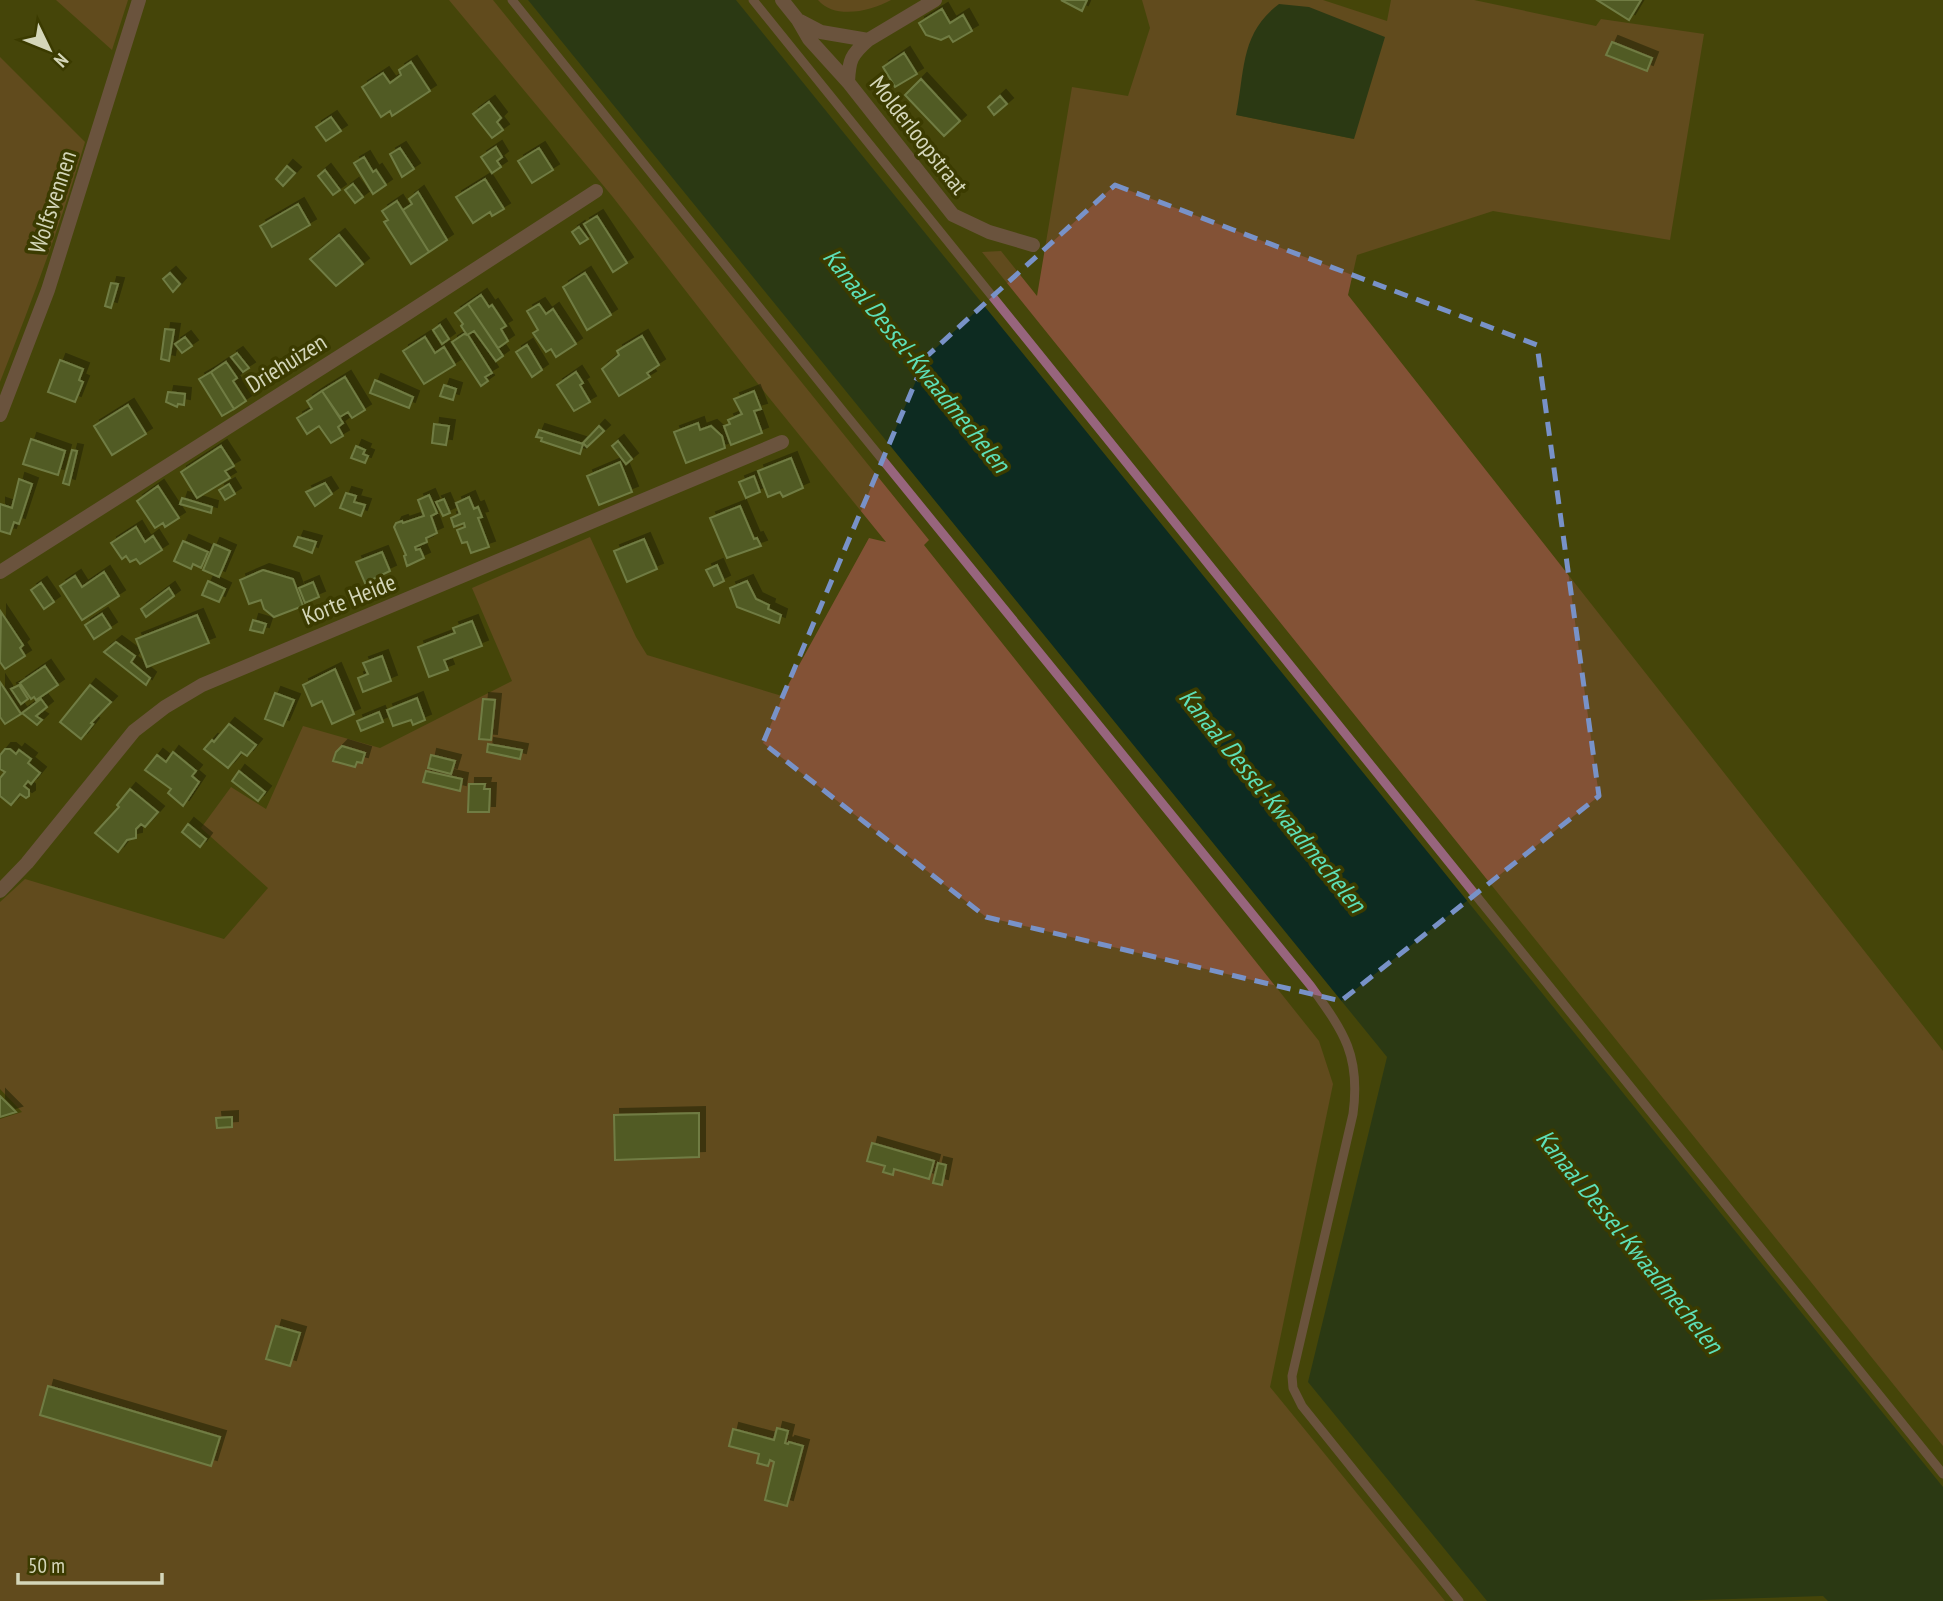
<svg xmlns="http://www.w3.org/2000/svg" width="1943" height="1601" font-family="'PT Sans Narrow',sans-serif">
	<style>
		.green { fill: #835236; fill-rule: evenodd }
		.water { fill: #0d2b21 }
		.building { fill: #5e7645; stroke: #a5bf8b; stroke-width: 2; filter: url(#shadow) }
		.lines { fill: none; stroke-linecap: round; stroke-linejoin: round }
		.service { stroke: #97657d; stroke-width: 9 }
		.minor { stroke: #97657d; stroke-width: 14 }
		.marked { fill: none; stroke: #7892c8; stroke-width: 5; stroke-dasharray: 14 9; stroke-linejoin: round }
		.labels { text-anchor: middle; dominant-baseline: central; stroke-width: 7; stroke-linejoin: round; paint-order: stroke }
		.street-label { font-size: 24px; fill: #d4d6b9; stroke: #3b3b00 }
		.water-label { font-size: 26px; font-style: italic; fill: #5ddfb7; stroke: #3b3b00 }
	</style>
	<defs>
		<filter id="shadow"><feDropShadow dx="6" dy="-6" stdDeviation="0" flood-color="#0009"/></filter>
	</defs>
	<rect width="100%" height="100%" fill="#45460a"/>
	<path class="green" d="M56 0H128L112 50Z
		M449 0H493L929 540 924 545 1319 1041 1333 1084 1270 1387 1445 1601H0V1119L22 1112 0 1089V902L25 879 224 939 268 888 201 828 231 787 266 809 303 726 380 748 512 681 472 588 590 537 636 637 647 655 782 696 869 538 886 542 762 389 612 196Z
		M818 0H891C871 11 835 20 818 0Z
		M1142 0H1323L1387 21 1391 0H1474L1596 26 1601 19 1704 34 1670 240 1493 211 1357 255 1348 295 1943 1051V1446L982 252 1001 251 1037 296 1072 87 1128 96 1150 28ZM1243 83 1354 139 1237 115Z
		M0 57 85 142C61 224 31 303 0 382Z"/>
	<path class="water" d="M528 0H736L1943 1487V1601H1828L1823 1596 1669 1601H1487L1308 1382 1387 1057Z
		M1279 4 1309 7 1385 37 1354 139 1236 115C1245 71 1240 33 1279 4Z"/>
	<path class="building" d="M1061 0H1087L1082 11Z
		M1597 0H1641L1629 20Z
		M942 9 950 23 963 15 972 31 953 42 949 36 941 40 926 35 919 23Z
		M1612 42 1652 58 1647 71 1606 55Z
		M904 53 917 74 895 87 883 67Z
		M411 62 430 91 392 116 390 111 381 117 362 87 383 73 390 83 401 75 399 70Z
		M921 79 960 121 944 136 905 95Z
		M1000 96 1007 104 994 115 988 107Z
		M489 102 501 118 497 122 503 130 492 138 473 114Z
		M331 117 341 131 326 141 316 127Z
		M496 147 502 157 497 161 501 167 492 173 481 157Z
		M400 148 414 169 402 177 390 154Z
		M539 148 553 170 532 183 518 161Z
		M364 157 373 172 376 170 386 185 373 194 354 163Z
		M287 166 295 173 283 186 276 179Z
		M325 170 340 190 333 195 318 176Z
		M485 179 504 209 492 216 490 212 473 223 456 197Z
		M353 184 363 197 355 203 345 190Z
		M418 192 447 240 429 252 403 210 412 204 409 199Z
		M397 201 429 252 411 264 384 222 388 220 382 211Z
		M298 204 310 225 272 247 260 226Z
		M597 216 627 263 613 272 584 224Z
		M579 227 588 239 580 244 572 232Z
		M339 235 363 264 336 286 310 259Z
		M170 273 180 284 173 292 163 279Z
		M585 273 611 315 587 330 563 287Z
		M111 283 118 284 111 308 105 306Z
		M481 295 489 307 492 305 506 326 501 329 508 341 498 348 468 304Z
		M468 304 503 356 496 361 474 331 467 335 461 326 463 324 455 313Z
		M539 304 546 314 553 309 576 344 556 357 551 349 546 352 533 333 538 330 527 311Z
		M440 325 449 339 442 344 433 330Z
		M165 329 174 330 169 361 161 359Z
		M464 334 468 335 492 373 485 377 488 381 481 386 452 342Z
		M642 336 659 365 647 373 650 377 619 396 602 369 619 355 617 351Z
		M185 337 192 346 182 353 175 344Z
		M425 337 435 353 444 347 455 365 424 384 403 351Z
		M527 345 542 370 532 377 516 352Z
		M237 353 249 368 243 372 231 357Z
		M60 360 83 369 79 380 83 382 75 402 48 392Z
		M226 362 237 378 233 381 246 401 234 409 211 372Z
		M211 372 234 409 222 416 199 379Z
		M576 372 583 383 580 385 590 402 574 411 557 385Z
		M345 377 365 410 352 418 348 412 340 417 322 391Z
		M375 380 413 397 409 408 370 393Z
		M444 385 456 389 453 400 440 396Z
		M322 391 343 423 338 427 343 436 331 443 319 426 307 434 297 418 312 409 307 401Z
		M754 391 761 409 754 411 762 433 731 445 724 426 730 424 728 420 742 414 734 399Z
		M168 392 185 394 184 405 178 404 177 407 166 402Z
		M128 405 146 434 112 455 94 426Z
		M698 423 700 430 711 426 722 436 725 448 686 463 674 432Z
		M434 424 449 426 446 445 432 443Z
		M599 426 604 431 587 447 583 443Z
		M539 430 583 444 580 454 541 441 542 438 536 437Z
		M31 439 65 451 58 475 23 464Z
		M618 441 632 459 626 464 612 446Z
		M221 446 234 466 225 471 230 478 197 498 181 472Z
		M356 446 365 450 363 454 368 456 365 463 351 458Z
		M72 450 77 451 69 485 63 483Z
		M791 458 803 488 783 497 780 492 768 497 758 471Z
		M620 462 632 492 599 505 587 476Z
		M754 476 760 492 746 498 739 482Z
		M19 479 32 484 19 524 14 522 10 534 0 531V504L12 508Z
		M325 483 332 494 315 506 306 492Z
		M229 484 235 494 225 500 219 490Z
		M158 486 179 518 165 527 163 523 155 528 137 501Z
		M346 493 356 496 354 502 365 505 361 516 340 508Z
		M429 495 437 513 431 516 437 533 426 538 427 542 415 547 416 550 420 549 424 558 407 566 404 556 406 555 394 527 396 523 402 521 403 523 424 516 418 500Z
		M469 497 474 509 478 507 482 517 478 518 489 547 471 553 467 542 462 543 457 530 465 527 464 523 454 527 451 518 460 514 456 503Z
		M182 498 212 507 211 513 180 504Z
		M444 499 450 513 443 516 436 502Z
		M740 506 754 539 757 538 761 546 727 558 710 518Z
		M136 527 145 542 153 536 162 550 140 564 136 559 130 562 126 556 122 559 111 543Z
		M298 537 316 542 312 553 294 546Z
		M644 539 657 569 627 582 614 551Z
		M183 541 208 552 201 568 193 564 191 569 174 561Z
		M214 544 230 551 219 577 203 570Z
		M382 552 390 571 365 583 356 562Z
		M717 565 724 581 714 586 706 570Z
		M263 570 293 579 303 606 274 617 264 609 261 600 249 604 240 580Z
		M104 572 119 596 82 620 60 586 75 576 82 587Z
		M208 581 225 589 219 602 202 595Z
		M747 581 756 599 769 605 768 609 781 615 779 623 737 607 730 588Z
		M313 582 319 597 305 603 299 588Z
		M41 583 54 602 44 609 31 590Z
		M169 588 174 596 146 617 141 609Z
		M1 612 23 645 20 648 25 656 5 669 0 662Z
		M102 614 111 628 94 639 85 625Z
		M197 615 209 643 147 667 136 639Z
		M253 620 266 624 263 633 250 630Z
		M472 621 482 646 444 660 448 670 429 677 418 647 455 633 453 628Z
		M116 642 135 656 131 662 150 678 146 685 104 652Z
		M382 656 391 681 363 692 358 678 368 674 363 663Z
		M45 666 58 685 36 700 34 697 31 699 20 683Z
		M335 669 354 714 332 724 322 701 312 706 303 685Z
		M0 682 21 714 5 724 0 717Z
		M19 685 28 699 21 704 11 689Z
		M90 685 111 702 91 723 93 724 81 739 60 722Z
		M275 693 294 700 283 726 265 719Z
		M417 698 425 720 413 725 411 720 393 726 387 710Z
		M41 699 47 707 36 716 42 720 37 725 22 713Z
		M483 699 495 700 491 740 479 739Z
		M379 712 383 722 361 731 357 721Z
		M229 724 256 745 247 756 241 752 228 768 204 749 212 740 214 742Z
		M488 744 522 750 520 759 487 752Z
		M342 746 365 753 362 763 357 762 355 767 333 761 336 752Z
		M5 749H10L16 754 19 750 31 759 28 763 40 773 31 784 28 781 24 786 29 790V796L26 798 20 794 11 805 0 796V778L5 772 0 769V755Z
		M173 752 196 771 192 776 199 782 183 806 168 793 171 789 145 770 157 755 166 762Z
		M431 755 455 761 451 774 428 768Z
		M239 771 265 792 258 801 232 781Z
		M426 771 462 779 460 791 423 782Z
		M469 784H485L484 789H490L489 812H468Z
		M130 789 158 812 145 827 141 824 136 829V838L127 840 118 852 95 833 119 807 117 805Z
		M188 824 206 839 200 847 182 832Z
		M0 1096 16 1112 0 1117Z
		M699 1113V1157L615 1160 614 1115Z
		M232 1117V1127L217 1128 216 1118Z
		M872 1143 934 1161 929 1179 894 1169 893 1175 883 1172 885 1166 867 1161Z
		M938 1163 946 1165 942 1185 933 1183Z
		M276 1326 300 1333 290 1366 266 1359Z
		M48 1386 220 1437 211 1466 40 1415Z
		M777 1428 788 1431 785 1443 788 1444 789 1442 803 1446 787 1506 765 1500 774 1462 770 1460 768 1466 757 1463 759 1454 729 1446 733 1429 774 1440Z"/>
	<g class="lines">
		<path class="service" d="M512 0 842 410 1310 985C1343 1031 1361 1054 1353 1114L1292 1376 1293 1388 1302 1406 1459 1601
			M753 0 1943 1474"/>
		<path class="minor" d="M782 0 798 20 809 39 848 82 953 215 989 232 1033 245
			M800 21 821 32 868 40 935 0
			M848 82C849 60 851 55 868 40
			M0 415 48 290 139 0
			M0 572 394 322 596 191
			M0 891 27 863 134 731 165 707 202 685 782 442"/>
	</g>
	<path d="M0 0H1943V1601H0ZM1115 185 1537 345 1599 796 1341 1001 986 917 763 743 926 357Z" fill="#45460a" fill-opacity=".55" fill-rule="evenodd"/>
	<path class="marked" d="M1115 185 1537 345 1599 796 1341 1001 986 917 763 743 926 357Z"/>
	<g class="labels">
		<g class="street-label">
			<text transform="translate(919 135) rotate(52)">Molderloopstraat</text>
			<text transform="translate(52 202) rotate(-72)">Wolfsvennen</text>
			<text transform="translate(286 363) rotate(-32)">Driehuizen</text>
			<text transform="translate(349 599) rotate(-22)">Korte Heide</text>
		</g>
		<g class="water-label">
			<text transform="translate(917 360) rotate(51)">Kanaal Dessel-Kwaadmechelen</text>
			<text transform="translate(1273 800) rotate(51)">Kanaal Dessel-Kwaadmechelen</text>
			<text transform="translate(1630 1241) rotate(51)">Kanaal Dessel-Kwaadmechelen</text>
		</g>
	</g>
	<g transform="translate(49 49) rotate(133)" stroke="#3b3b00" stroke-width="5" paint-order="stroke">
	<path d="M0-5L12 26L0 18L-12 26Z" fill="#d4d6b9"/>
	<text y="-10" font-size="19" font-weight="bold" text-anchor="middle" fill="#d4d6b9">N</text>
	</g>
	<path d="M18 1573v10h144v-10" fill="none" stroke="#d4d6b9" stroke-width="3.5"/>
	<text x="28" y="1573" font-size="21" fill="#d4d6b9" stroke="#3b3b00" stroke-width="5" paint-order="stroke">50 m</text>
</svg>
